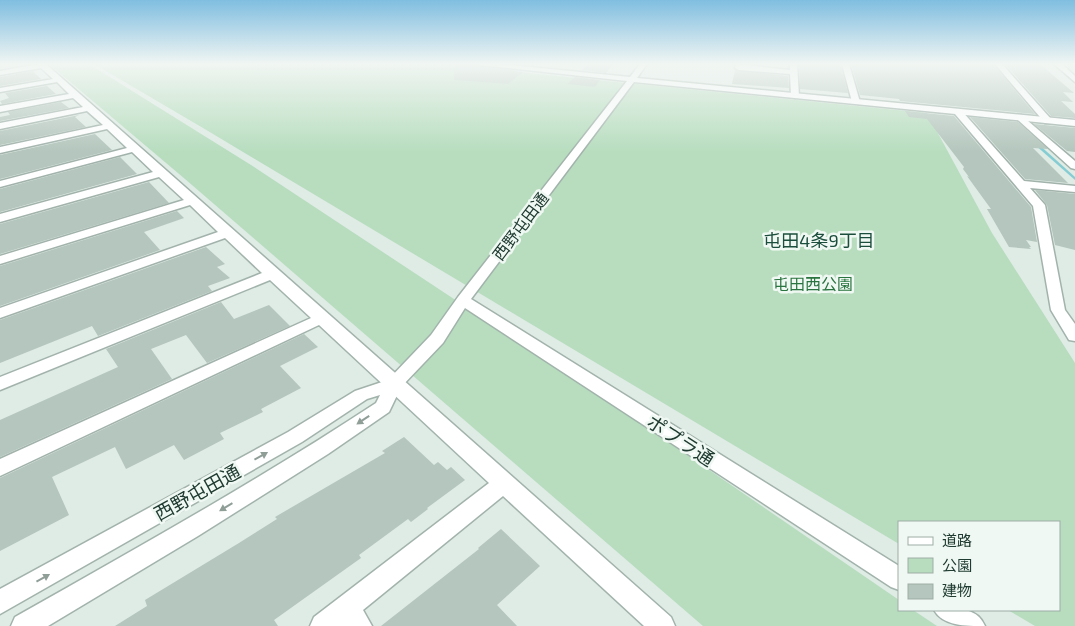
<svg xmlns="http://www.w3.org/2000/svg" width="1075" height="626" font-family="'Exo 2','Noto Sans JP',sans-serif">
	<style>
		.green { fill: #b7ddbe }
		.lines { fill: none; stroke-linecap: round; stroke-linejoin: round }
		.stream { fill: #85cdd3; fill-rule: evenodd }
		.building { fill: #b4c6bd }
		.minor-casing { stroke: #a2b3ac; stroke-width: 3 }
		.tertiary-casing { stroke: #a2b3ac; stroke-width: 3 }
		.minor { fill: #fff; fill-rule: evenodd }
		.tertiary { fill: #fff; fill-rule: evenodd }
		.oneway { fill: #909e98 }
		.labels { text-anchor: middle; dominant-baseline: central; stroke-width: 5; stroke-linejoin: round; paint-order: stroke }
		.street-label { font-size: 16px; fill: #203c32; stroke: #f0f8f3 }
		.park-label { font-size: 16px; fill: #29743f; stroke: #f0f8f3 }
		.neighbourhood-label { font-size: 18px; fill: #1b4e3d; stroke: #f0f8f3 }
		.near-street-label { font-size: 19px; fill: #203c32; stroke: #f0f8f3 }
	</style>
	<rect width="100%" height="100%" fill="#dfebe5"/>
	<path class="green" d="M49 64H89L251 165 604 398 899 600V610H913L937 626H703L185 179Z
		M94 64H439L927 113 992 233 1075 363V626H1035L1008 610H1059V522H899V544L203 128Z"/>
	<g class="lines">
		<path class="stream" d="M1034 142H1036L1075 177V180L1034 144Z"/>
	</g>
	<path class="building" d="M455 64H469L523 72 508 84 454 80Z
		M588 64H613L606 73 582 70Z
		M799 64H840L848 93 800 89Z
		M851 64H993L1035 114 900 101 899 99 860 95Z
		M1005 64H1040L1074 93 1063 92 1073 102 1061 101 1075 114V118L1051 116Z
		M735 70 788 76 789 88 732 84Z
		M33 71 41 79 0 86V77Z
		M575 77 600 80 595 87 567 84Z
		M47 86 56 94 2 104 0 101 9 98 5 93Z
		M61 102 69 108 0 121V117L10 115 8 112Z
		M905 111 954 116 1031 207 1037 242 1026 240 1031 247H1029L1031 249 1009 247 987 209H991L967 176 969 177 963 169 964 167 927 119 909 117Z
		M79 115 75 117 86 127 0 145V131Z
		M970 117 1018 122 1048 149 1033 148 1068 183 1025 179Z
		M1034 124 1075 128V152L1067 151Z
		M95 134 112 150 0 179V155Z
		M120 157 137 174 0 212V189Z
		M149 182 169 203 0 254V224Z
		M1035 190 1075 194V250L1055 245 1047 205Z
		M177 211 184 218 144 232 160 250 0 306V266Z
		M206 247 225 264 217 267 230 278 208 286 212 291 98 336 92 326 0 363V320Z
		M221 302 234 319 269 305 290 326 207 363 186 335 151 349 172 379 0 457V420L118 367 106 349Z
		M304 334 318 347 280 366 301 388 261 409 263 412 220 433 224 439 184 460 174 445 126 469 115 447 52 477 69 515 0 551V478Z
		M404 437 434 465 438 462 447 470 451 467 465 480 427 508 428 509 411 522 408 519 359 555 361 558 274 620 278 626H115L147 606 145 600 239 543 277 519 275 517 385 453 382 451Z
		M501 529 540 566 497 605 517 626H381L479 549 478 548Z"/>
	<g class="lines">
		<g class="minor-casing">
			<path id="minor" d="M38 64H46L671 617 675 626H644L503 496 363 610 372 626H310L314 617 489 483 319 325 0 476V459L311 318 270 280 0 390V377L262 273 225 238 0 318V308L218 232 190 205 0 264V256L184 200 159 177 0 222V214L153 172 132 152 0 187V181L127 148 107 129 0 153V147L103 125 87 111 0 129V123L83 107 73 98 0 112V106L69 94 57 82 0 92V88L53 79 41 68 0 75V71Z
				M736 64 790 70V64H797L799 96 795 98 791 96 790 74 739 70 735 68Z
				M842 64H849L860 102 859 104 852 102Z
				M995 64H1002L1051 119V123H1045Z
				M1054 64H1062L1075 76V82Z
				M955 110H961L1024 181 1075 186V192L1030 188 1045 205 1065 310 1075 324V341L1069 340 1051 310 1033 206 955 114Z
				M1021 115 1075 161V169L1071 168 1018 120V116Z"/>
		</g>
		<g class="tertiary-casing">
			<path id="tertiary" d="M471 64H500L630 77 640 64H647L637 78 1075 120V126L634 82 471 299 899 566V590L891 587 465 308 443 343 401 387 389 412 328 454 198 536 48 626H11L15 617C137 548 259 480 376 403L380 395 367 399 302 442 0 614V589L288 432 355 391 388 380 431 335 458 297 627 81Z
				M934 610C953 609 976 605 985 626 965 626 943 626 934 610Z"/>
		</g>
		<use href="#minor" class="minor"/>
		<use href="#tertiary" class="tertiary"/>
	</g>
	<defs><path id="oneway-solid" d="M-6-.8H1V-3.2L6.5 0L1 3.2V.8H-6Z" transform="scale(1.25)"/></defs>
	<g class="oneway">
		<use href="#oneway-solid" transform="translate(363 420) rotate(146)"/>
		<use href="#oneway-solid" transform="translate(261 456) rotate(-29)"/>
		<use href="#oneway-solid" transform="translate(226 507) rotate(149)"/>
		<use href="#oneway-solid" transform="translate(43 578) rotate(-29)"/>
	</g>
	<linearGradient id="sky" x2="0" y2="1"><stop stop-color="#80bee0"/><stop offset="0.42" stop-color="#f1f6f3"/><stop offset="1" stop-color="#f1f6f3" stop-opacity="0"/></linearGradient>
	<rect width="1075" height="152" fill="url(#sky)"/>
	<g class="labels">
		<g class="street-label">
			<text transform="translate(520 226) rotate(-53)">西野屯田通</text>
		</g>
		<g class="park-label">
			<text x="813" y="283">屯田西公園</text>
		</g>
		<g class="neighbourhood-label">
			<text x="819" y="240">屯田4条9丁目</text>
		</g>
		<g class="near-street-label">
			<text transform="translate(681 440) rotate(33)">ポプラ通</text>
			<text transform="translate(197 492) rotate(-29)">西野屯田通</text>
		</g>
	</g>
	<rect x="898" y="521" width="162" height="90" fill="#f0f8f3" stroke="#9dada6"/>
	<rect x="908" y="537" width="25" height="8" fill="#ffffff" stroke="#9dada6"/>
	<text x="942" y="546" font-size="15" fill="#203c32">道路</text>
	<rect x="908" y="558" width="25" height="15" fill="#b7ddbe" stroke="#9dada6"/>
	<text x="942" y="571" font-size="15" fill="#203c32">公園</text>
	<rect x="908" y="584" width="25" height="15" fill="#b4c6bd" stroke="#9dada6"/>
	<text x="942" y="596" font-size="15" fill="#203c32">建物</text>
</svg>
